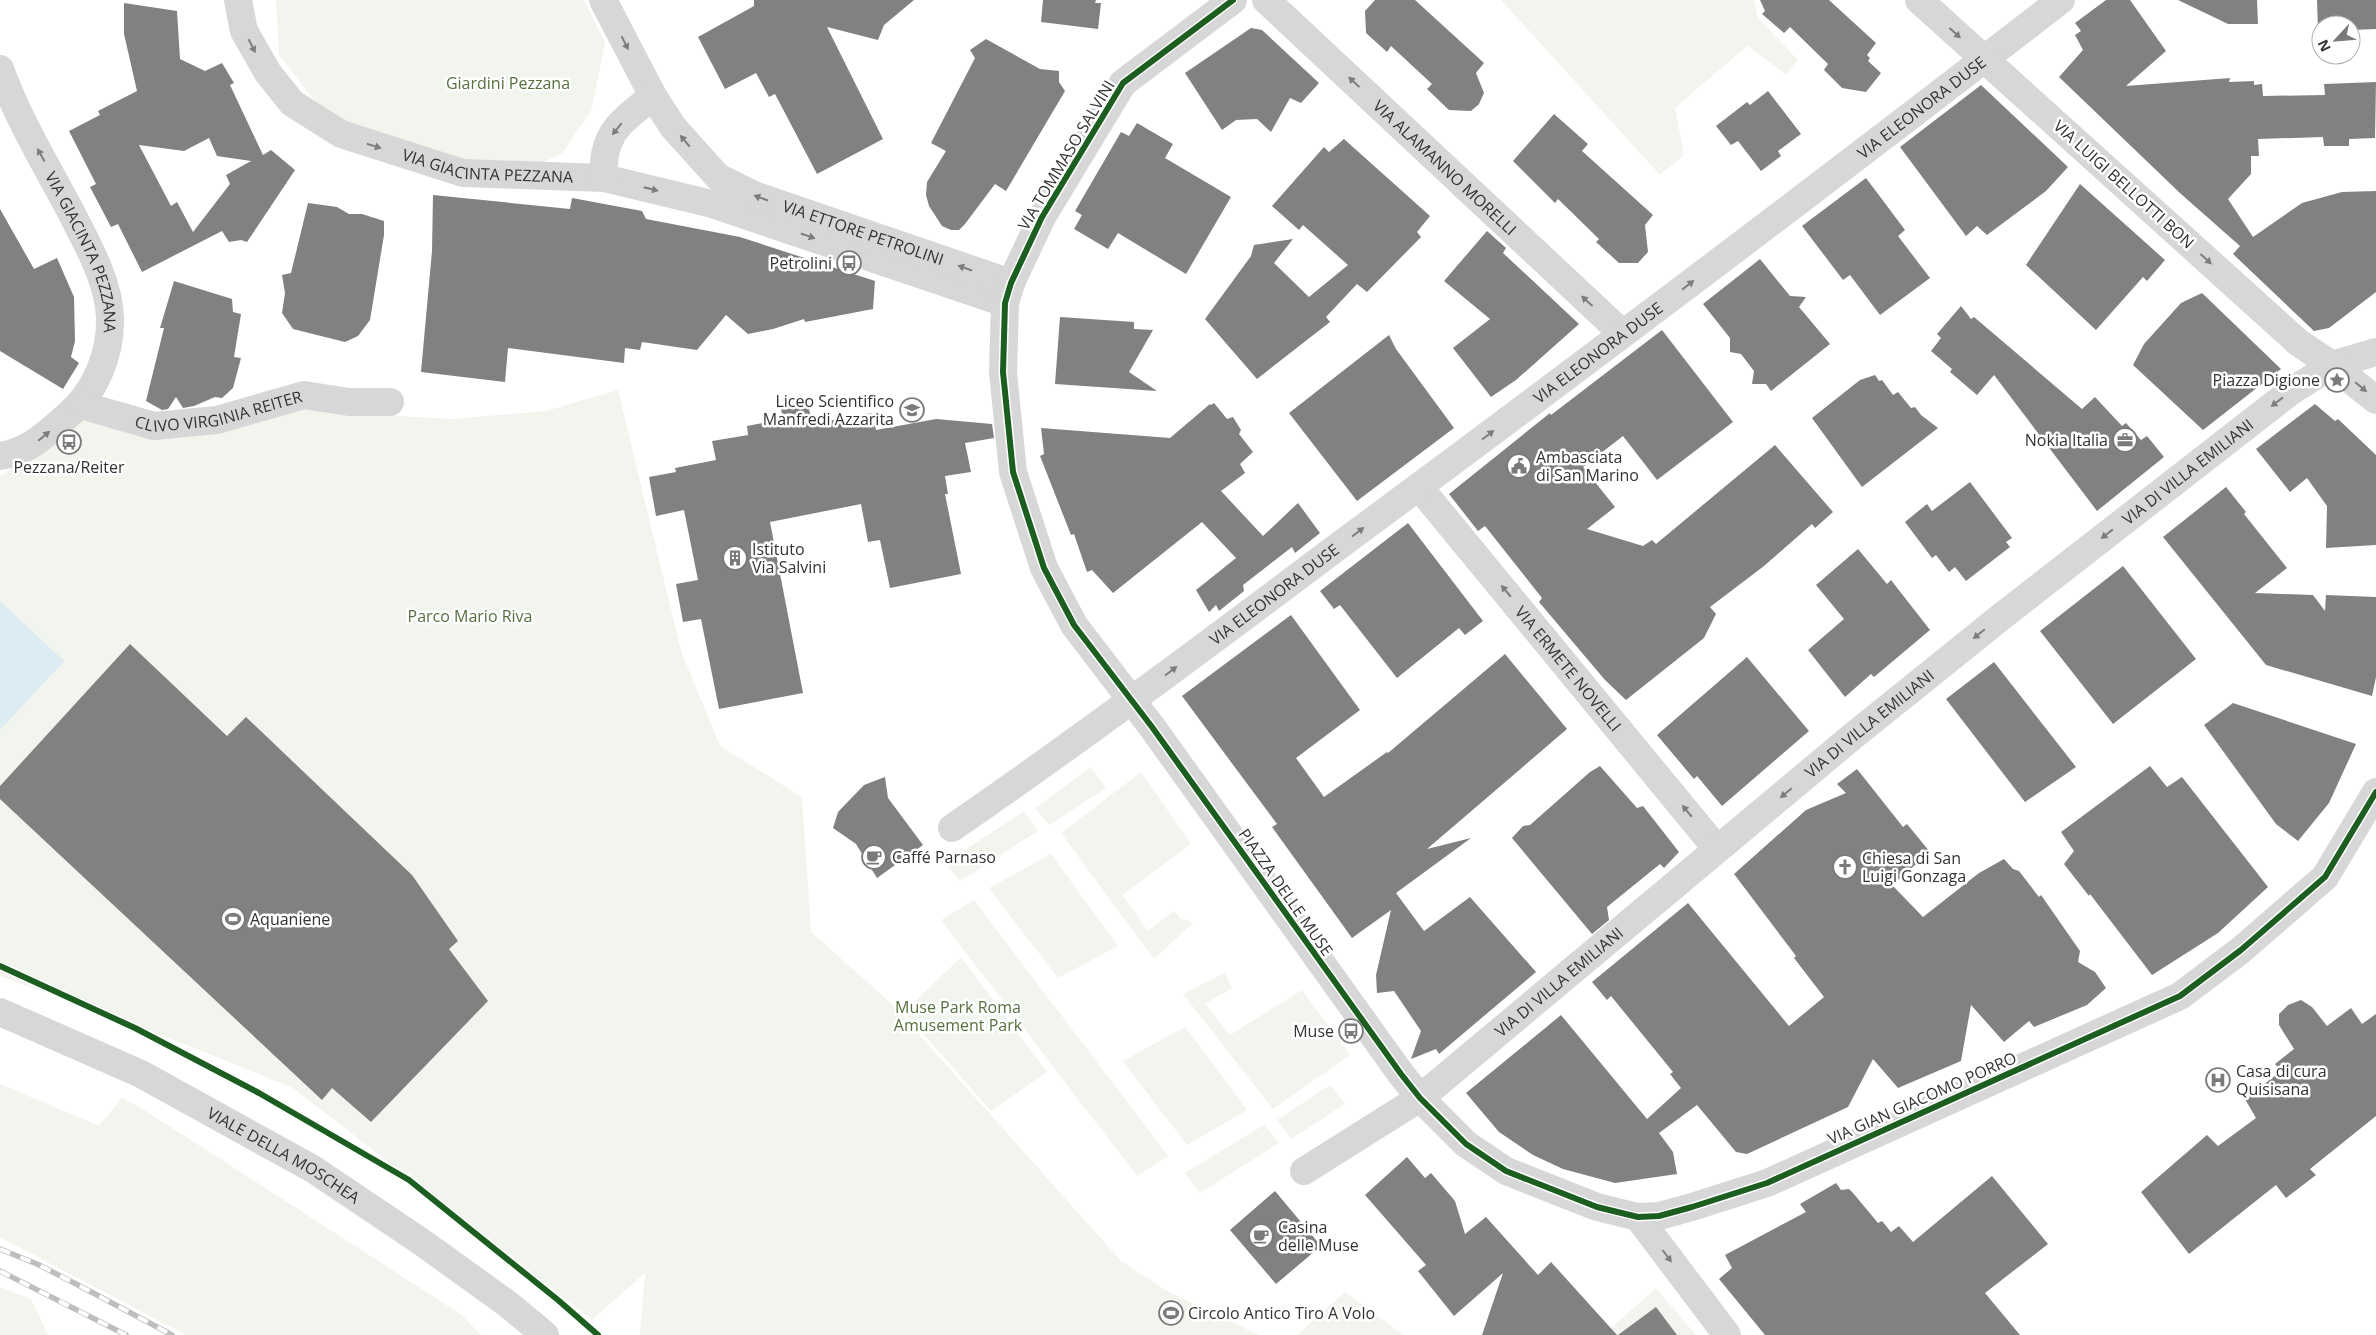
<svg xmlns="http://www.w3.org/2000/svg" width="2376" height="1335" font-family="'Open Sans',sans-serif">
	<style>
		.green { fill: #f1f5ed }
		.water { fill: #ddebf3 }
		.building { fill: #818181; fill-rule: evenodd }
		.lines { fill: none; stroke-linecap: round; stroke-linejoin: round }
		.minor { stroke: #d7d7d7; stroke-width: 28 }
		.rail-casing { stroke: #bebebe; stroke-width: 5.5 }
		.rail { stroke: #fff; stroke-width: 4; stroke-dasharray: 11; stroke-linecap: butt }
		.cycleway-casing { stroke: #fff; stroke-width: 9 }
		.cycleway { stroke: #1b5e20; stroke-width: 6 }
		.oneway { fill: #7d7d7d }
		.labels { text-anchor: middle; dominant-baseline: central; stroke-width: 5; stroke-linejoin: round; paint-order: stroke }
		.park-label { font-size: 16px; fill: #56703f; stroke: #fff }
		.street-label { font-size: 16px; fill: #333; stroke: #fff }
		.poi-label { font-size: 16px; fill: #333; stroke: #fff; text-anchor: start }
	</style>
	<rect width="100%" height="100%" fill="#fff"/>
	<path class="green" d="M276 0H584L605 43 591 111 562 153 528 170 436 158 367 133 317 104 279 55Z
		M1501 0H1754L1758 18 1798 60 1786 74 1747 46 1675 108 1684 155 1660 175Z
		M618 390 681 651 720 746 802 797 811 932 892 1004 1121 1261 1167 1291 1259 1335H640L645 1273 592 1320 293 1088 187 1045 0 976V476L84 419 301 404 343 413 452 419 546 411Z
		M1091 767 1106 788 1049 825 1035 808Z
		M1141 772 1191 844 1122 895 1148 931 1174 911 1180 918 1193 923 1154 959 1061 833Z
		M1024 811 1038 831 960 881 945 863Z
		M1051 854 1118 946 1058 978 989 888Z
		M974 900 1168 1156 1137 1176 941 920Z
		M961 957 1047 1072 991 1111 904 1012Z
		M1225 973 1232 988 1205 1004 1230 1035 1302 990 1350 1055 1273 1109 1183 994Z
		M1185 1027 1247 1110 1187 1145 1123 1061Z
		M0 1084 99 1126 122 1098 138 1106 462 1315 481 1335H186L0 1237Z
		M1330 1085 1345 1104 1291 1139 1277 1120Z
		M1264 1125 1279 1143 1200 1193 1185 1173Z
		M0 1287 31 1299 48 1335H0Z
		M1656 1288 1696 1335H1603Z
		M1345 1292 1404 1335H1297Z"/>
	<path class="water" d="M0 601 64 661 0 730Z"/>
	<path class="building" d="M754 0H914L884 25 878 40 827 27 883 139 817 174 775 94 769 97 756 73 725 89 698 37 754 6Z
		M1043 0H1096L1095 3H1101L1098 29 1041 22Z
		M1375 0H1415L1484 63 1476 73 1484 93 1479 104 1471 111 1449 110 1427 89 1432 84 1391 46 1387 52 1366 33 1365 11Z
		M1760 0H1829L1876 43 1867 55 1870 58 1868 61 1881 73 1866 92 1842 88 1824 70 1828 64 1790 27 1784 33 1762 14 1765 11Z
		M2106 0H2130L2166 51 2126 86 2230 78 2229 82 2254 81V85L2262 84 2263 96 2325 95 2324 84 2376 82 2375 138 2349 139V146H2324L2323 137 2258 139 2259 156H2251V174L2228 199 2253 237 2302 203 2342 192 2376 191V292L2329 328 2314 331 2233 254 2240 246 2181 194 2059 77 2083 50 2075 35 2081 31 2075 23Z
		M2178 0H2257L2258 24H2228Z
		M2317 0H2376V29L2351 30V25H2321V31H2318Z
		M124 3 177 11 180 59 205 71 222 63 234 83 230 85 263 155 271 150 295 170 247 242 241 240 229 242 222 231 142 272 118 224 111 227 90 187 96 184 69 131 100 115 98 111 137 91 124 34ZM209 138 217 156 251 161 226 175 230 184 193 232 177 202 171 206 139 145 184 151Z
		M1251 28 1262 30 1319 83 1301 103 1290 98 1271 132 1257 119 1236 120 1222 130 1185 73Z
		M986 39 1040 69 1059 71V82L1065 91 1006 191 995 184 965 224 959 230H951L942 226 929 206 926 195 927 182 946 151 931 143 975 58 970 50Z
		M1981 85 2068 167 2046 191 1987 235 1977 226 1966 236 1900 147Z
		M1768 91 1801 134 1778 151 1781 156 1761 171 1738 141 1731 145 1716 126 1747 102 1750 105Z
		M1554 114 1588 144 1582 151 1653 215 1645 225 1648 252 1638 263H1619L1596 242 1599 239 1558 199 1555 203 1513 161Z
		M1137 123 1173 144 1165 158 1231 197 1186 274 1118 233 1108 249 1074 229 1082 215 1075 211 1121 132 1129 136Z
		M1344 139 1430 216 1417 232 1421 237 1367 292 1357 284 1326 317 1330 322 1257 379 1205 319 1251 256 1254 245 1293 239 1274 263 1309 297 1348 265 1303 225 1299 230 1272 206 1324 147 1329 152Z
		M1866 178 1905 230 1898 236 1930 278 1880 315 1850 275 1843 280 1802 226Z
		M2080 184 2165 260 2147 281 2143 277 2096 330 2026 265Z
		M433 195 570 209 572 198 642 211 646 219 740 237 875 281 873 309 805 322 804 319 773 329 748 334 726 315 697 350 642 342 640 350 625 348 624 363 508 348 505 382 421 372 432 251Z
		M308 203 337 207 349 214H362L384 221V235L370 320 358 336 345 342 293 329 282 313 285 293 282 275 291 273Z
		M0 209 34 269 57 258 74 297 75 341 71 357 79 363 63 389 0 351Z
		M1487 231 1506 248 1503 253 1579 324 1516 380 1491 397 1453 348 1490 319 1444 281Z
		M1760 259 1790 296 1806 297 1799 307 1830 344 1771 391 1766 384H1752L1754 371 1741 354 1730 352V338L1703 304Z
		M174 281 232 299 233 312 241 314 234 357 241 358 233 388 222 398 215 397 194 406 183 408 176 397 168 409 162 410 146 401 164 328H160Z
		M2202 293 2281 369 2203 430 2133 365 2144 344 2181 303Z
		M1961 306 1971 319 1974 317 2082 409 2095 397 2122 426 2126 423 2141 440 2147 436 2164 457 2097 511 1994 375 1977 395 1950 372 1952 369 1931 351 1941 338 1937 334Z
		M1060 317 1134 322V329L1153 330 1129 372 1157 391 1055 384Z
		M1662 330 1733 422 1657 480 1623 436 1583 467 1615 507 1587 529 1643 546 1652 540 1656 544 1775 445 1833 512 1815 528 1812 524 1764 566 1710 607 1716 614 1704 638 1626 700 1605 680 1539 602 1542 598 1485 526 1478 531 1449 494 1550 413 1551 415Z
		M1389 335 1396 349 1454 428 1357 501 1289 413Z
		M1875 375 1879 381 1882 380 1893 395 1898 392 1911 408 1915 407 1921 415 1938 428 1862 487 1812 418 1860 380Z
		M1214 403 1227 419 1233 417 1241 430 1239 434 1253 452 1240 464 1245 473 1221 491 1263 536 1298 503 1320 533 1295 553 1292 547 1243 585 1244 591 1219 611 1216 605 1209 612 1196 590 1236 558 1202 522 1113 593 1092 570 1087 572 1074 534 1071 535 1040 456 1044 454 1041 428 1170 438 1210 404 1211 405Z
		M808 404 812 424 872 413 876 430 936 419 992 424 994 438 965 443 971 472 945 476 948 494H945L961 574 890 588 880 540 868 542 861 504 770 522 803 693 719 709 701 619 683 622 676 584 698 580 684 510 656 516 649 477 676 472 675 468 716 460 712 441 748 435 747 426 783 419 781 409Z
		M2315 404 2335 421 2338 419 2376 455V545L2326 548 2327 506 2307 478 2290 492 2256 449Z
		M1970 482 2012 538 2006 542 2010 547 1966 581 1955 567 1949 572 1936 555 1932 558 1905 522 1927 504 1932 511Z
		M2226 487 2246 512 2244 514 2287 568 2255 593 2313 595 2325 611 2326 595 2376 597V677L2372 696 2266 665 2163 537Z
		M1408 523 1483 621 1465 635 1459 628 1397 678 1340 605 1334 609 1320 591Z
		M1858 549 1887 584 1891 580 1930 630 1874 677 1871 674 1845 697 1808 650 1844 619 1816 585Z
		M2123 566 2196 659 2113 724 2040 631Z
		M1291 615 1360 710 1296 758 1324 797 1387 752 1388 753 1505 654 1567 729 1427 849 1471 838 1396 893 1424 931 1470 897 1536 972 1439 1054 1436 1049 1411 1059 1421 1031 1394 991 1377 993 1376 975 1391 910 1352 938 1272 827 1277 824 1182 696Z
		M130 644 227 736 246 717 412 875 458 941 449 949 488 1001 371 1122 332 1088 322 1100 0 799V786Z
		M1747 657 1809 731 1722 806 1697 776 1694 779 1657 735Z
		M1994 662 2076 767 2025 802 1946 699Z
		M2233 703 2356 744 2329 803 2298 841 2276 824 2204 725Z
		M1600 766 1637 808 1643 806 1679 852 1664 868 1660 864 1607 907 1609 920 1592 934 1512 838 1523 826 1530 825 1590 772Z
		M2150 766 2167 787 2182 777 2268 887 2218 933 2152 975 2090 894 2089 896 2064 864 2074 851 2061 832Z
		M1857 769 1903 827 1907 824 1930 852 1892 885 1923 917 1979 873 2004 859 2013 869 2019 871 2039 897 2041 895 2080 951 2078 962 2095 972 2106 988 2087 1005 2034 1027 2029 1021 2004 1042 1971 1005 1961 1061 1898 1088 1873 1059 1848 1107 1747 1154 1736 1152 1697 1105 1659 1133 1673 1152 1677 1174 1615 1183 1563 1169 1533 1155 1499 1132 1466 1093 1561 1015 1647 1119 1681 1088 1670 1074 1673 1072 1611 996 1607 1000 1592 982 1688 903 1789 1026 1824 997 1794 958 1796 956 1734 874 1806 810 1846 793 1837 784Z
		M885 777 888 798 923 845 877 878 856 844 833 828 838 812 864 785Z
		M2301 1000 2312 1007 2327 1026 2351 1008 2362 1024 2376 1014V1116L2310 1169 2316 1175 2286 1198 2276 1185 2189 1254 2141 1192 2207 1135 2218 1146 2256 1118 2245 1099 2281 1071 2275 1064 2294 1049 2279 1025V1014L2288 1005Z
		M1407 1157 1425 1178 1431 1173 1455 1201 1465 1234 1486 1217 1538 1275 1551 1262 1617 1335H1482L1503 1273 1454 1316 1418 1271 1426 1265 1365 1195Z
		M1992 1176 2048 1244 1985 1293 2020 1335H1765L1719 1279 1732 1268 1725 1255 1806 1212 1800 1204 1836 1183 1841 1190 1849 1189 1853 1193 1878 1223 1882 1221 1891 1232 1899 1226 1913 1242Z
		M1275 1191 1321 1246 1276 1284 1230 1230Z
		M1656 1307 1677 1335H1618Z"/>
	<g class="lines">
		<g class="minor">
			<path id="s1" d="M238 0 244 31 268 73 292 103 341 134 463 173 604 178 712 204 1005 303"/>
			<path id="s2" d="M603 0 653 96 673 127 718 177 754 195 1011 283"/>
			<path d="M1233 0 1123 83 1042 217 1011 283 1005 303 1003 372 1013 472 1044 568 1074 625 1152 727 1401 1074 1420 1098 1466 1144 1506 1171 1597 1207 1638 1217 1659 1216 1692 1207 1767 1183 2180 996 2241 950 2325 877 2376 792"/>
			<path id="s3" d="M1266 0 1623 334"/>
			<path id="s4" d="M0 69C18 119 46 165 71 212 87 244 109 281 110 318 111 354 95 393 67 416 46 434 29 452 0 456"/>
			<path d="M604 178C601 133 621 122 653 96"/>
			<path d="M2376 352 2332 365 2376 400"/>
			<path id="s5" d="M81 405 154 426 217 420 304 395 349 402H390"/>
			<path id="s6" d="M1419 487 1717 849"/>
			<path id="s7" d="M952 828C1084 737 1212 641 1340 545 1582 366 1823 184 2061 0"/>
			<path id="s8" d="M0 1012 141 1074 313 1169 423 1243 509 1305 545 1335"/>
			<path id="s9" d="M1304 1171 1420 1098 1853 736 2001 617 2290 392 2332 365 2299 343 1919 0"/>
			<path d="M1638 1217 1727 1335"/>
		</g>
		<g class="rail-casing">
			<path id="rail" d="M0 1249 37 1264 80 1286 172 1335
				M0 1271 126 1335"/>
		</g>
		<use href="#rail" class="rail"/>
		<g class="cycleway-casing">
			<path id="cycleway" d="M1233 0 1123 83 1042 217 1011 283 1005 303 1003 372 1013 472 1044 568 1074 625 1152 727 1401 1074 1420 1098 1466 1144 1506 1171 1597 1207 1638 1217 1659 1216 1692 1207 1767 1183 2180 996 2241 950 2325 877 2376 792
				M0 966 135 1028 259 1093 409 1180 558 1300 598 1335"/>
		</g>
		<use href="#cycleway" class="cycleway"/>
	</g>
	<defs><path id="oneway-solid" d="M-6-.8H1V-3.2L6.5 0L1 3.2V.8H-6Z" transform="scale(1.25)"/></defs>
	<g class="oneway">
		<use href="#oneway-solid" transform="translate(1955 33) rotate(42)"/>
		<use href="#oneway-solid" transform="translate(625 43) rotate(63)"/>
		<use href="#oneway-solid" transform="translate(252 46) rotate(63)"/>
		<use href="#oneway-solid" transform="translate(1354 82) rotate(-137)"/>
		<use href="#oneway-solid" transform="translate(617 129) rotate(129)"/>
		<use href="#oneway-solid" transform="translate(685 141) rotate(-130)"/>
		<use href="#oneway-solid" transform="translate(374 146) rotate(17)"/>
		<use href="#oneway-solid" transform="translate(41 155) rotate(-119)"/>
		<use href="#oneway-solid" transform="translate(651 189) rotate(14)"/>
		<use href="#oneway-solid" transform="translate(761 198) rotate(-161)"/>
		<use href="#oneway-solid" transform="translate(808 236) rotate(19)"/>
		<use href="#oneway-solid" transform="translate(2206 259) rotate(42)"/>
		<use href="#oneway-solid" transform="translate(965 268) rotate(-161)"/>
		<use href="#oneway-solid" transform="translate(1688 285) rotate(-38)"/>
		<use href="#oneway-solid" transform="translate(1587 301) rotate(-138)"/>
		<use href="#oneway-solid" transform="translate(2361 387) rotate(40)"/>
		<use href="#oneway-solid" transform="translate(2277 402) rotate(142)"/>
		<use href="#oneway-solid" transform="translate(1488 435) rotate(-37)"/>
		<use href="#oneway-solid" transform="translate(44 436) rotate(-40)"/>
		<use href="#oneway-solid" transform="translate(1358 532) rotate(-37)"/>
		<use href="#oneway-solid" transform="translate(2107 534) rotate(142)"/>
		<use href="#oneway-solid" transform="translate(1506 591) rotate(-130)"/>
		<use href="#oneway-solid" transform="translate(1979 634) rotate(141)"/>
		<use href="#oneway-solid" transform="translate(1171 671) rotate(-37)"/>
		<use href="#oneway-solid" transform="translate(1786 793) rotate(140)"/>
		<use href="#oneway-solid" transform="translate(1687 811) rotate(-130)"/>
		<use href="#oneway-solid" transform="translate(1667 1256) rotate(53)"/>
	</g>
	<defs>
		<g id="bus-ring" transform="scale(1.25)"><circle r="9.5" fill="#fff" stroke="#7a7a7a" stroke-width="1.5"/><path d="M-5-6H5V4H4V6H2V4H-2V6H-4V4H-5ZM-3.5-4V0h7V-4ZM-3.5 1.2v1.5H-2V1.2ZM2 1.2v1.5H3.5V1.2Z" fill="#7a7a7a"/></g>
		<g id="sight-ring" transform="scale(1.25)"><circle r="9.5" fill="#fff" stroke="#7a7a7a" stroke-width="1.5"/><path d="M0-6L1.8-2.2L6-1.7L2.9 1.2L3.7 5.4L0 3.3L-3.7 5.4L-2.9 1.2L-6-1.7L-1.8-2.2Z" fill="#7a7a7a"/></g>
		<g id="school-ring" transform="scale(1.25)"><circle r="9.5" fill="#fff" stroke="#7a7a7a" stroke-width="1.5"/><path d="M0-5L7-2L0 1L-7-2ZM-4 1L0 2.5L4 1V4Q0 6-4 4Z" fill="#7a7a7a"/></g>
		<g id="office-ring" transform="scale(1.25)"><circle r="9.5" fill="#fff" stroke="#7a7a7a" stroke-width="1.5"/><path d="M-6-3h4V-5.5h4V-3h4V5H-6ZM-1-4.5V-3h2v-1.5ZM-6 0V1H6V0Z" fill="#7a7a7a"/></g>
		<g id="civic-ring" transform="scale(1.25)"><circle r="9.5" fill="#fff" stroke="#7a7a7a" stroke-width="1.5"/><path d="M-.6-6.5H3V-4.5H.6V-3L4-1V1h2V6H-6V1h2V-1L-.6-3ZM-1.2 2.5V6h2.4V2.5Z" fill="#7a7a7a"/></g>
		<g id="building-ring" transform="scale(1.25)"><circle r="9.5" fill="#fff" stroke="#7a7a7a" stroke-width="1.5"/><path d="M-4-6H4V6H1V3H-1V6H-4ZM-2.5-4.3h1.7v1.8h-1.7ZM.8-4.3h1.7v1.8H.8ZM-2.5-1h1.7V.8h-1.7ZM.8-1h1.7V.8H.8Z" fill="#7a7a7a"/></g>
		<g id="cafe-ring" transform="scale(1.25)"><circle r="9.5" fill="#fff" stroke="#7a7a7a" stroke-width="1.5"/><path d="M-5.5-4.5H6V0H3Q3 3.5 0 3.5H-2.5Q-5.5 3.5-5.5 0ZM3-3.2v2h1.7v-2ZM-6 4.5H4V6H-6Z" fill="#7a7a7a"/></g>
		<g id="church-ring" transform="scale(1.25)"><circle r="9.5" fill="#fff" stroke="#7a7a7a" stroke-width="1.5"/><path d="M-1.2-6h2.4v3.5h3.3v2.4h-3.3V6h-2.4V-.1h-3.3v-2.4h3.3Z" fill="#7a7a7a"/></g>
		<g id="stadium-ring" transform="scale(1.25)"><circle r="9.5" fill="#fff" stroke="#7a7a7a" stroke-width="1.5"/><path d="M0-5a6.5 5 0 1 0 0 10a6.5 5 0 1 0 0-10ZM-3.5-1.8h7v3.6h-7Z" fill="#7a7a7a"/></g>
		<g id="hospital-ring" transform="scale(1.25)"><circle r="9.5" fill="#fff" stroke="#7a7a7a" stroke-width="1.5"/><path d="M-5-5h3v3.5h4V-5h3V5h-3V1.5h-4V5h-3Z" fill="#7a7a7a"/></g>
	</defs>
	<g fill-rule="evenodd">
		<use href="#bus-ring" x="849" y="263"/>
		<use href="#sight-ring" x="2337" y="380"/>
		<use href="#school-ring" x="912" y="410"/>
		<use href="#office-ring" x="2125" y="440"/>
		<use href="#bus-ring" x="69" y="442"/>
		<use href="#civic-ring" x="1519" y="466"/>
		<use href="#building-ring" x="735" y="558"/>
		<use href="#cafe-ring" x="874" y="857"/>
		<use href="#church-ring" x="1845" y="867"/>
		<use href="#stadium-ring" x="233" y="919"/>
		<use href="#bus-ring" x="1351" y="1031"/>
		<use href="#hospital-ring" x="2218" y="1080"/>
		<use href="#cafe-ring" x="1261" y="1236"/>
		<use href="#stadium-ring" x="1171" y="1313"/>
	</g>
	<g class="labels">
		<g class="park-label">
			<text x="508" y="83">Giardini Pezzana</text>
			<text x="470" y="616">Parco Mario Riva</text>
			<text x="958" y="1007">Muse Park Roma<tspan x="958" dy="18">Amusement Park</tspan></text>
		</g>
		<g class="street-label">
			<text stroke="none"><textPath href="#s7" startOffset="1208">VIA ELEONORA DUSE</textPath></text>
			<text transform="translate(1066 155) rotate(-59)">VIA TOMMASO SALVINI</text>
			<text stroke="none"><textPath href="#s1" startOffset="328">VIA GIACINTA PEZZANA</textPath></text>
			<text stroke="none"><textPath href="#s3" startOffset="245">VIA ALAMANNO MORELLI</textPath></text>
			<text transform="translate(2124 184) rotate(42)">VIA LUIGI BELLOTTI BON</text>
			<text stroke="none"><textPath href="#s2" startOffset="368">VIA ETTORE PETROLINI</textPath></text>
			<text stroke="none"><textPath href="#s4" startOffset="202">VIA GIACINTA PEZZANA</textPath></text>
			<text stroke="none"><textPath href="#s7" startOffset="802">VIA ELEONORA DUSE</textPath></text>
			<text stroke="none"><textPath href="#s5" startOffset="142">CLIVO VIRGINIA REITER</textPath></text>
			<text stroke="none"><textPath href="#s9" startOffset="1128">VIA DI VILLA EMILIANI</textPath></text>
			<text stroke="none"><textPath href="#s7" startOffset="398">VIA ELEONORA DUSE</textPath></text>
			<text stroke="none"><textPath href="#s6" startOffset="235">VIA ERMETE NOVELLI</textPath></text>
			<text stroke="none"><textPath href="#s9" startOffset="722">VIA DI VILLA EMILIANI</textPath></text>
			<text transform="translate(1286 892) rotate(55)">PIAZZA DELLE MUSE</text>
			<text stroke="none"><textPath href="#s9" startOffset="318">VIA DI VILLA EMILIANI</textPath></text>
			<text transform="translate(1922 1098) rotate(-24)">VIA GIAN GIACOMO PORRO</text>
			<text stroke="none"><textPath href="#s8" startOffset="318">VIALE DELLA MOSCHEA</textPath></text>
		</g>
		<g class="poi-label">
			<text x="832" y="263" text-anchor="end">Petrolini</text>
			<text x="2320" y="380" text-anchor="end">Piazza Digione</text>
			<text x="894" y="401" text-anchor="end">Liceo Scientifico<tspan x="894" dy="18">Manfredi Azzarita</tspan></text>
			<text x="2108" y="440" text-anchor="end">Nokia Italia</text>
			<text x="1536" y="457">Ambasciata<tspan x="1536" dy="18">di San Marino</tspan></text>
			<text x="69" y="467" text-anchor="middle">Pezzana/Reiter</text>
			<text x="752" y="549">Istituto<tspan x="752" dy="18">Via Salvini</tspan></text>
			<text x="892" y="857">Caffé Parnaso</text>
			<text x="1862" y="858">Chiesa di San<tspan x="1862" dy="18">Luigi Gonzaga</tspan></text>
			<text x="250" y="919">Aquaniene</text>
			<text x="1334" y="1031" text-anchor="end">Muse</text>
			<text x="2236" y="1071">Casa di cura<tspan x="2236" dy="18">Quisisana</tspan></text>
			<text x="1278" y="1227">Casina<tspan x="1278" dy="18">delle Muse</tspan></text>
			<text x="1188" y="1313">Circolo Antico Tiro A Volo</text>
		</g>
	</g>
	<g transform="translate(2336 40) rotate(244)"><circle r="24" fill="#ffffff" stroke="#adadad"/>
	<path d="M0-4L9 19L0 12L-9 19Z" fill="#7a7a7a"/>
	<text y="-8" font-size="14" font-weight="bold" text-anchor="middle" fill="#333333">N</text>
	</g>
</svg>
